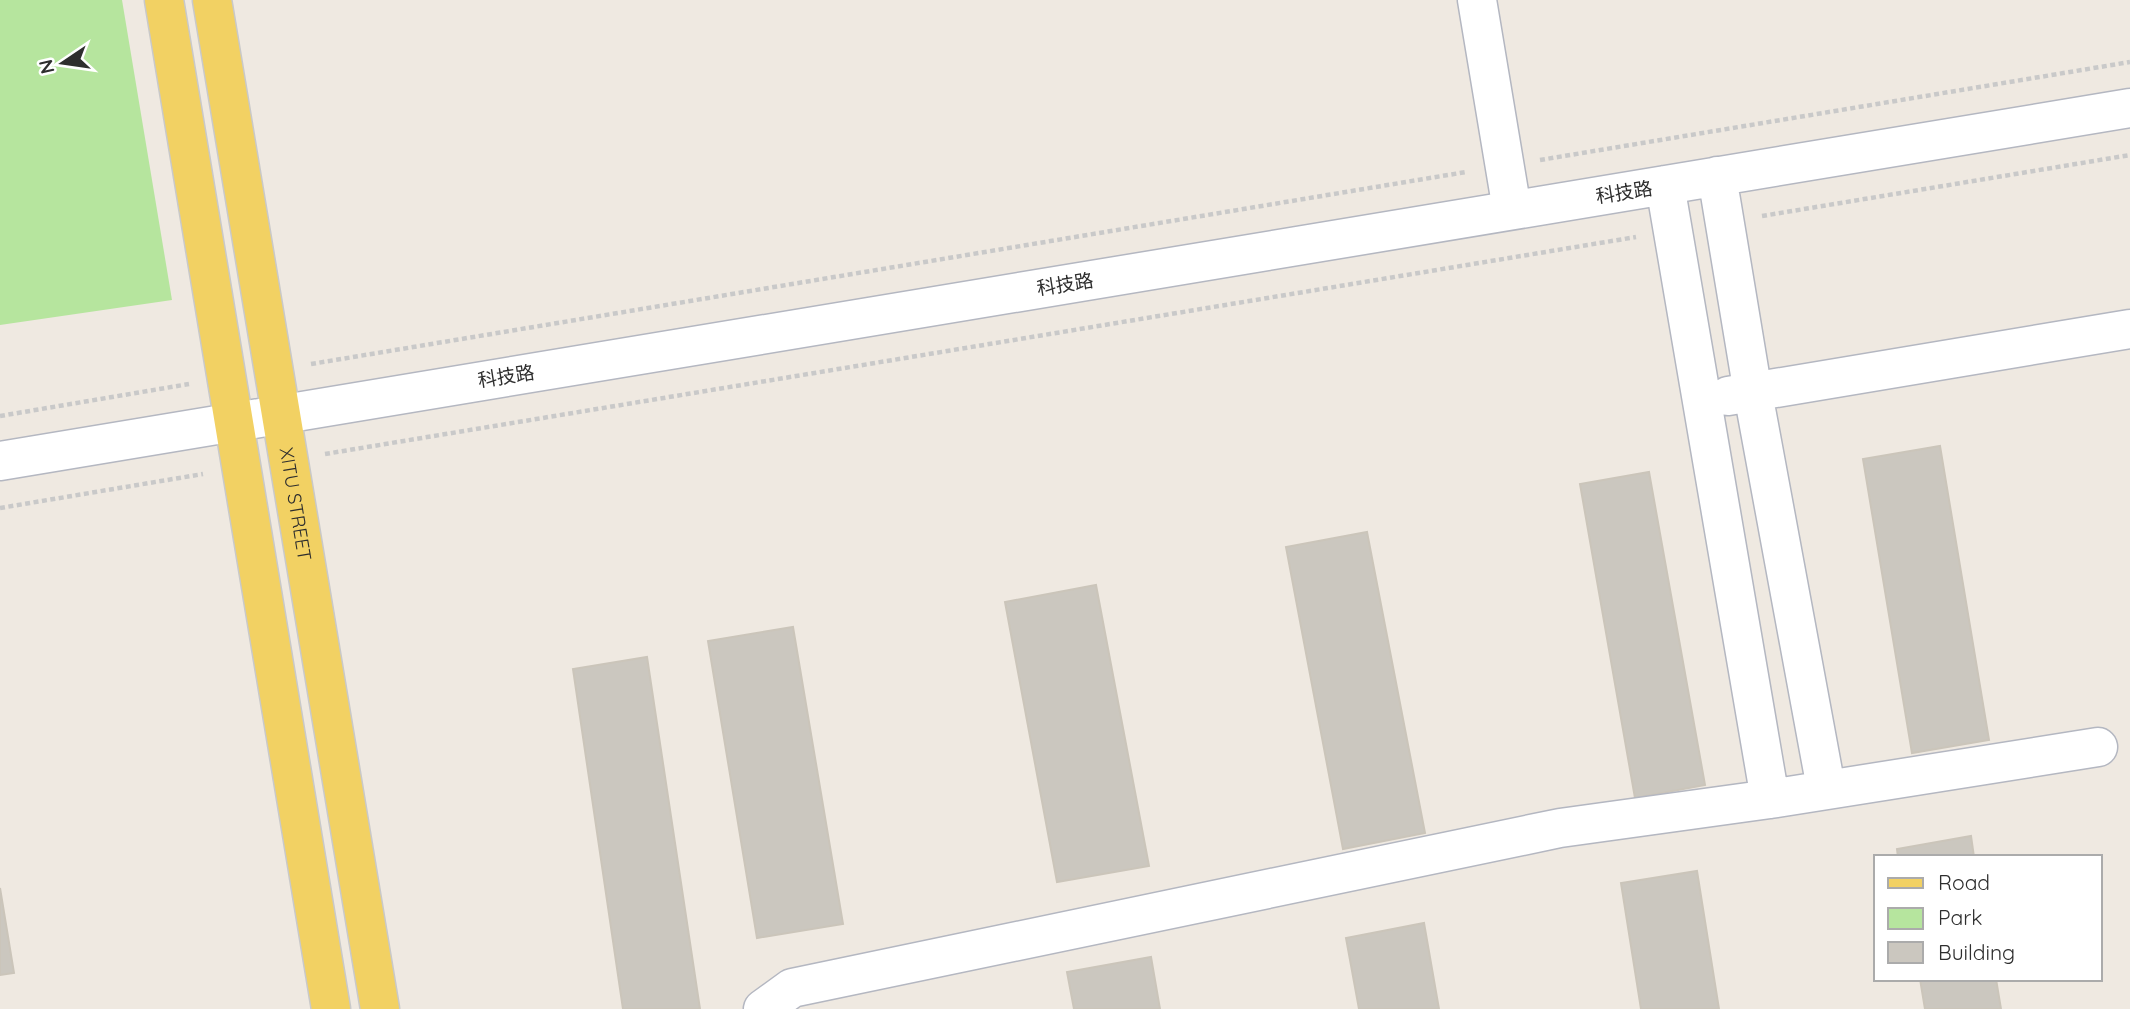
<svg xmlns="http://www.w3.org/2000/svg" width="2130" height="1009" font-family="Quicksand,'Noto Sans SC',sans-serif">
	<style>
		.green { fill: #b6e59e }
		.building { fill: #cbc7bf; stroke: #cbc5ba; stroke-width: 2 }
		.lines { fill: none; stroke-linecap: round; stroke-linejoin: round }
		.minor-casing { stroke: #b4b7c1; stroke-width: 41 }
		.major-casing { stroke: #c9c9c9; stroke-width: 41 }
		.path { stroke: #c9c9c9; stroke-width: 4.5; stroke-dasharray: 5 3.5; stroke-linecap: butt }
		.minor { stroke: #fff; stroke-width: 38 }
		.major { stroke: #f2d163; stroke-width: 38 }
		.labels { text-anchor: middle; dominant-baseline: central; stroke-width: 7; stroke-linejoin: round; paint-order: stroke }
		.street-label { font-size: 19px; fill: #2e2e2e; stroke: #fff }
	</style>
	<rect width="100%" height="100%" fill="#efe9e1"/>
	<path class="green" d="M0 0H122L172 300 0 325Z"/>
	<path class="building" d="M1940 446 1989 740 1912 753 1863 459Z
		M1649 472 1705 785 1635 798 1580 484Z
		M1367 532 1425 833 1343 849 1286 547Z
		M1096 585 1149 866 1057 882 1005 602Z
		M793 627 843 924 757 938 708 641Z
		M647 657 700 1009H623L573 669Z
		M1971 836 1974 857H1898L1897 849Z
		M1697 871 1719 1009H1641L1621 883Z
		M0 888 14 973 0 975Z
		M1424 923 1439 1009H1359L1346 938Z
		M1151 957 1160 1009H1074L1067 972Z
		M1920 979H1996L2001 1009H1925Z"/>
	<g class="lines">
		<g class="minor-casing">
			<path id="minor" d="M1477 0 1512 210
				M1717 176 1753 393 1826 788
				M1665 185 1770 799
				M1728 396 2130 329
				M0 461 2130 108
				M763 1009 792 988 1560 828 1770 799 2098 747"/>
		</g>
		<g class="major-casing">
			<g id="major">
				<path d="M164 0 331 1009"/>
				<path id="s1" d="M212 0 380 1009"/>
			</g>
		</g>
		<path class="path" d="M1540 160 2130 62
			M1762 216 2130 155
			M311 364 1466 172
			M0 416 189 384
			M325 454 1636 237
			M0 508 203 474"/>
		<use href="#minor" class="minor"/>
		<use href="#major" class="major"/>
	</g>
	<g class="labels">
		<g class="street-label">
			<text transform="translate(1624 192) rotate(-9)">科技路</text>
			<text transform="translate(1065 284) rotate(-9)">科技路</text>
			<text transform="translate(506 376) rotate(-9)">科技路</text>
			<text stroke="none"><textPath href="#s1" startOffset="511">XITU STREET</textPath></text>
		</g>
	</g>
	<rect x="1874" y="855" width="228" height="126" fill="#ffffff" stroke="#ababab" stroke-width="2"/>
	<rect x="1888" y="878" width="35" height="10" fill="#f2d163" stroke="#ababab" stroke-width="2"/>
	<text x="1938" y="890" font-size="21" fill="#2e2e2e">Road</text>
	<rect x="1888" y="908" width="35" height="21" fill="#b6e59e" stroke="#ababab" stroke-width="2"/>
	<text x="1938" y="925" font-size="21" fill="#2e2e2e">Park</text>
	<rect x="1888" y="942" width="35" height="21" fill="#cbc7bf" stroke="#ababab" stroke-width="2"/>
	<text x="1938" y="960" font-size="21" fill="#2e2e2e">Building</text>
	<g transform="translate(63 63) rotate(257)" stroke="#ffffff" stroke-width="5" paint-order="stroke">
	<path d="M0-5L12 26L0 18L-12 26Z" fill="#2e2e2e"/>
	<text y="-10" font-size="19" font-weight="bold" text-anchor="middle" fill="#2e2e2e">N</text>
	</g>
</svg>
